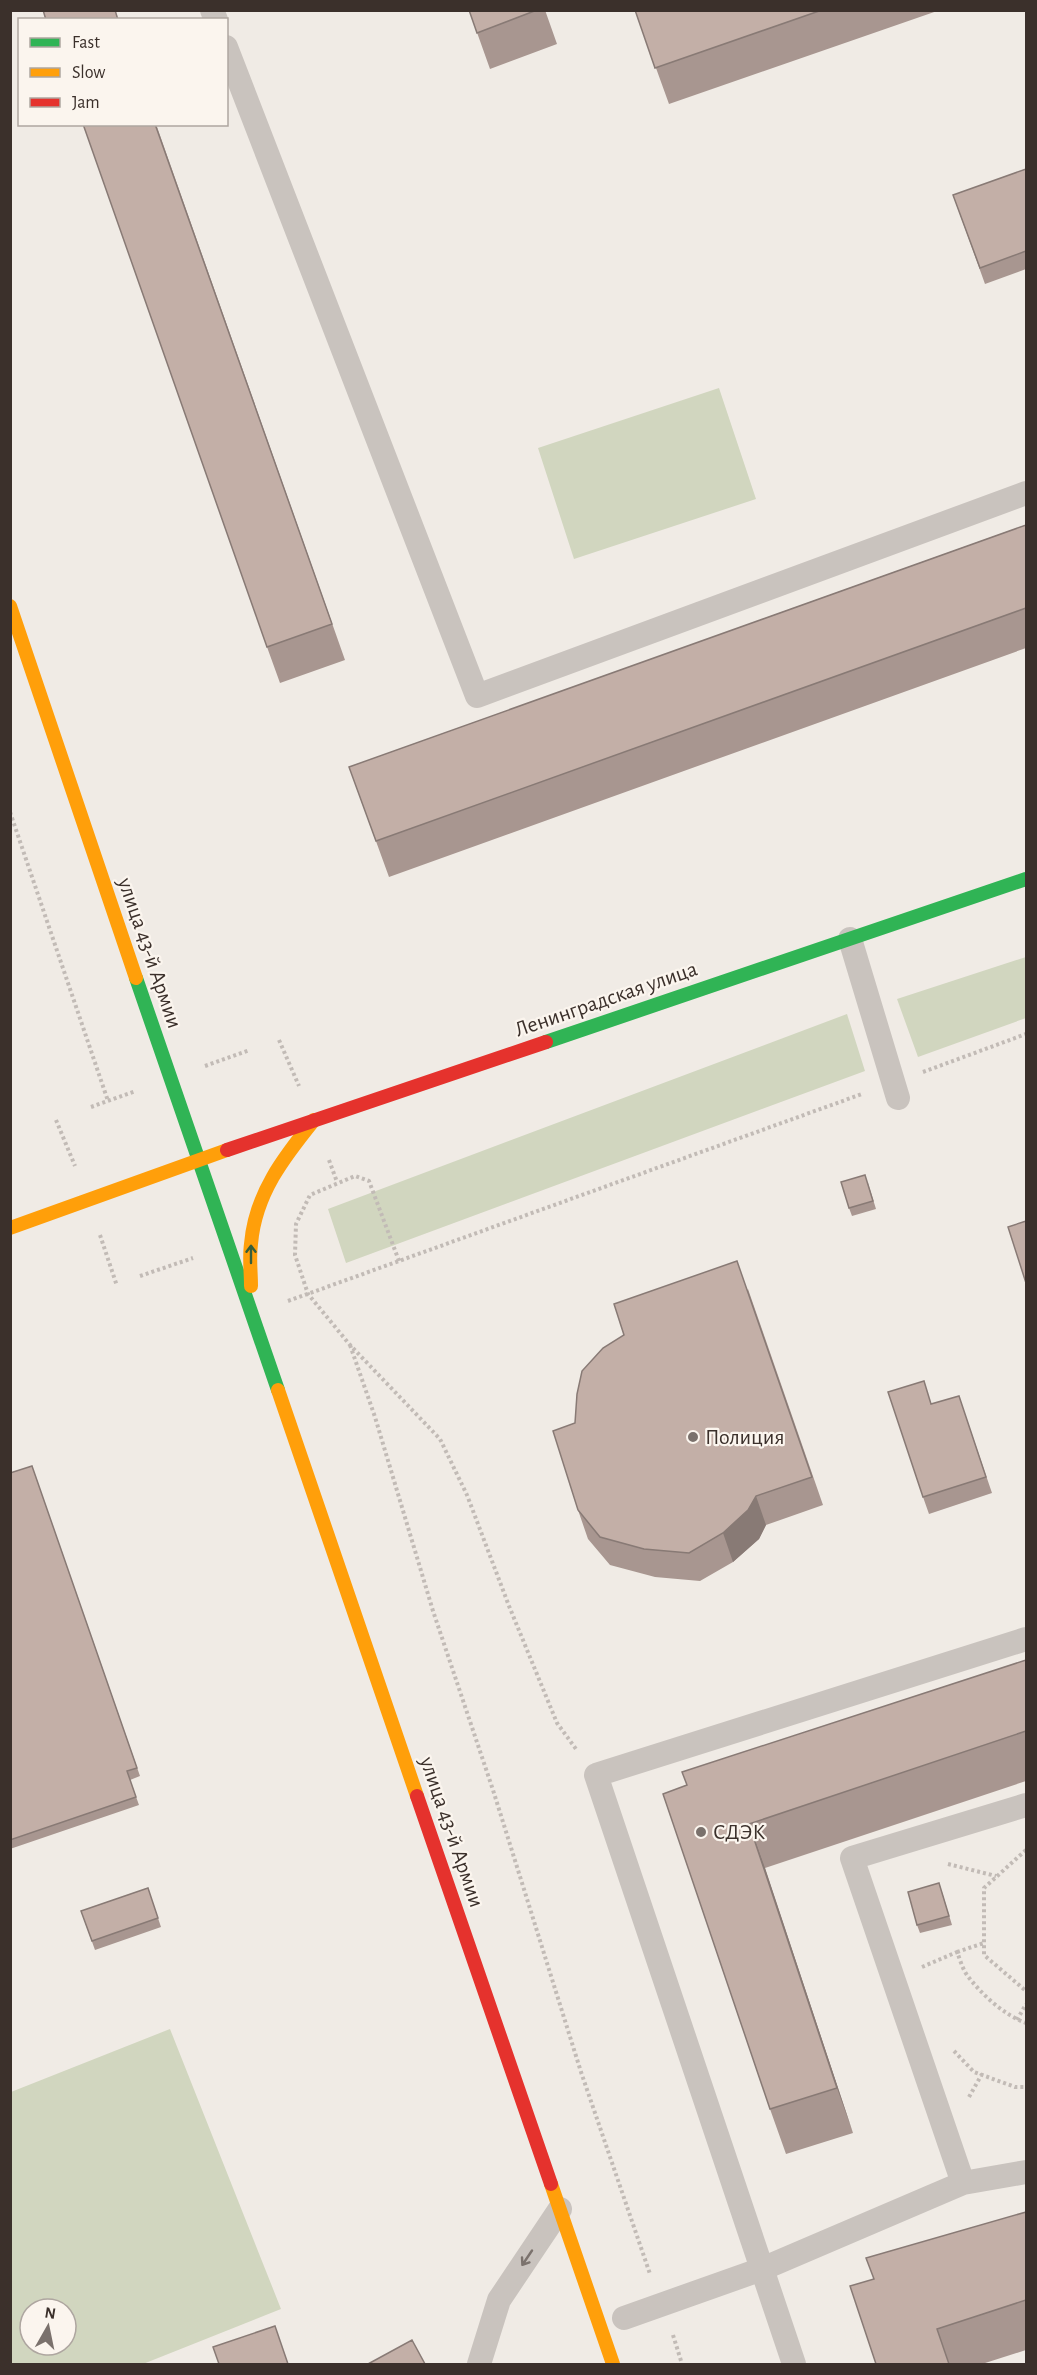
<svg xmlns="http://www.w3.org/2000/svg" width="1037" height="2375" font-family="'Alegreya Sans',sans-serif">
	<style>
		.green { fill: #d1d6bf; fill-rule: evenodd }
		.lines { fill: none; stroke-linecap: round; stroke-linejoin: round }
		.path { stroke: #c2bbb6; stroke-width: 4; stroke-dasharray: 3 3; stroke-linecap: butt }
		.lane { stroke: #c9c3be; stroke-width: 24 }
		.fast { stroke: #30b455; stroke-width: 14 }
		.slow { stroke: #ff9f0a; stroke-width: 14 }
		.jam { stroke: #e5322d; stroke-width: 14 }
		.wall { fill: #a89690 }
		.shaded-wall { fill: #887a75 }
		.building { fill: #c3afa7; stroke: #887a75; stroke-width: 1.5 }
		.oneway { stroke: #375e3a }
		.oneway2 { stroke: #7b726d }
		.poi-dot { fill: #7a716c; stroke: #fbf5ee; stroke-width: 2 }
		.labels { text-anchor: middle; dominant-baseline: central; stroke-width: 4.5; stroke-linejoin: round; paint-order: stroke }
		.street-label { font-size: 22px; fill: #3b302b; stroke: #fbf5ee }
		.poi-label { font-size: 22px; fill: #3b302b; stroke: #fbf5ee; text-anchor: start }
	</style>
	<rect width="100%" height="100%" fill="#f0ebe5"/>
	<path class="green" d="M719 388 756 499 574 559 538 448Z
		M1026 957V1018L918 1057 897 999Z
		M847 1014 865 1071 346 1263 328 1209Z
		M170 2029 281 2309 143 2364H11V2092ZM30 2309H66V2345H30Z"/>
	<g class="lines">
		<path class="path" d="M10 812 108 1101
			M279 1040 299 1086
			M205 1066 250 1050
			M923 1072 1026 1034
			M91 1107 136 1091
			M56 1120 75 1166
			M329 1160 337 1182
			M100 1235 117 1286
			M399 1261 369 1181 355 1176 310 1195 296 1224 295 1255 308 1294 350 1345 440 1439 467 1495 509 1606 557 1723 576 1749
			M140 1276 193 1258
			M288 1301 862 1094
			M350 1345 375 1417 433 1611 493 1790 581 2072 650 2274
			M1026 1850 984 1888V1955L1026 1991
			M948 1864 996 1876
			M957 1952 984 1943
			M922 1967 957 1952C960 1959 962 1968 967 1975 981 1994 1004 2015 1026 2023
			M1017 2020 1026 2004
			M954 2051 974 2072 1015 2087H1026
			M969 2097 982 2074
			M673 2335 682 2364"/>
		<path class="lane" d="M212 10 216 20
			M226 47 477 696 1026 493
			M850 939 898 1098
			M963 2183 1026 2172
			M624 2318 762 2269 963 2183 852 1858 1026 1805
			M479 2364 499 2300 560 2209
			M794 2364 596 1775 1026 1639"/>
		<path class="fast" d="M136 978 278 1390
			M546 1042 1026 879"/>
		<path class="slow" d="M10 606 136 978
			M10 1228 227 1150
			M251 1286C251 1272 249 1258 251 1244 255 1194 284 1157 314 1120
			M278 1390 417 1796
			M551 2184 613 2364"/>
		<path class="jam" d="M227 1150 546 1042
			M417 1796 551 2184"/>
	</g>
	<path class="wall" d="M469 10H545L557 44 490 69Z
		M635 10H940L669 104Z
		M156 124 345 660 280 683 267 647Z
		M1026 171V269L985 284 953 195Z
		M1026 525V648L389 877 349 767Z
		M868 1183 876 1209 852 1216 849 1208Z
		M748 1289 823 1505 766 1525 759 1539 733 1562 700 1581 655 1577 610 1565 588 1539 578 1510Z
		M959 1396 992 1493 929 1514 923 1497 932 1404Z
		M32 1466 140 1776 130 1780 139 1805 10 1849V1473Z
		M1026 1660V1781L765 1868 853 2133 786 2154 770 2109 663 1794Z
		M148 1888 161 1927 95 1950 81 1911Z
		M942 1892 952 1925 920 1933 917 1925Z
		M1026 2212V2350L982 2364H876L873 2279Z"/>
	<path class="shaded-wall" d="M756 1496 766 1525 759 1539 733 1562 723 1533Z
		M749 1824 765 1868 853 2133 837 2088Z"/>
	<path class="building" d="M43 10H115L118 20H46Z
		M469 10H537L477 33Z
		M635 10H822L655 68Z
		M83 124H155L332 624 267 647Z
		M1026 169V251L980 268 953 195Z
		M1026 525V608L376 841 349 767Z
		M865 1175 873 1201 849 1208 841 1182Z
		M1026 1221V1283L1008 1227Z
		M737 1261 812 1477 756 1496 748 1510 723 1533 689 1553 644 1549 600 1537 578 1510 553 1431 575 1423 577 1394 582 1371 603 1348 624 1335 614 1304Z
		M924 1381 931 1404 959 1396 986 1477 923 1497 888 1392Z
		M32 1466 137 1768 127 1771 136 1797 10 1840V1473Z
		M1026 1660V1731L749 1824 837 2088 770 2109 663 1794 687 1785 682 1772Z
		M939 1883 949 1916 917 1925 908 1892Z
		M148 1888 158 1918 92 1941 81 1911Z
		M1026 2212V2300L937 2329 949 2364H876L850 2286 874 2279 866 2258Z
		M275 2326 288 2364H219L213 2347Z
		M412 2340 425 2364H368Z"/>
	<defs><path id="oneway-shaft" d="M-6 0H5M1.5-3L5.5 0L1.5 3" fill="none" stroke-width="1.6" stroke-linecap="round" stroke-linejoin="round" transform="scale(1.5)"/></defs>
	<use class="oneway" href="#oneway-shaft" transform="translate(251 1254) rotate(-90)"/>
	<use class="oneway2" href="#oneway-shaft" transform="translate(527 2258) rotate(124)"/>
	<g class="poi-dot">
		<circle cx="693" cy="1437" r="6"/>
		<circle cx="701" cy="1832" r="6"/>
	</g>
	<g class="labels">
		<g class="street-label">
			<text transform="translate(150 953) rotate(71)">улица 43-й Армии</text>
			<text transform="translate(606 999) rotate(-19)">Ленинградская улица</text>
			<text transform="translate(452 1832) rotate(71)">улица 43-й Армии</text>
		</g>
		<g class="poi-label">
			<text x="705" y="1437">Полиция</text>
			<text x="713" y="1832">СДЭК</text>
		</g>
	</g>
	<rect width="1037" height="2375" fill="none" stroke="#3b302b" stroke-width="24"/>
	<rect x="18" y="18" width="210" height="108" fill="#fbf5ee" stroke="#aea6a0" stroke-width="1.5"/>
	<rect x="30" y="38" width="30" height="9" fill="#30b455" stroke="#aea6a0" stroke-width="1.5"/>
	<text x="72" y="48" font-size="18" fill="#3b302b">Fast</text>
	<rect x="30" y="68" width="30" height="9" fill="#ff9f0a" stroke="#aea6a0" stroke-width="1.5"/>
	<text x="72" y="78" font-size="18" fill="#3b302b">Slow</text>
	<rect x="30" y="98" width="30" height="9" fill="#e5322d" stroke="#aea6a0" stroke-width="1.5"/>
	<text x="72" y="108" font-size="18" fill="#3b302b">Jam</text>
	<g transform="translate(48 2327) rotate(9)"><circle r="28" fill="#fbf5ee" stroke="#aea6a0" stroke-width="1.5"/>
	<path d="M0-4.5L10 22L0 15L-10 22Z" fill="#7a716c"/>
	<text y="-9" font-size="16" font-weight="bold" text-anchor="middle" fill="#3b302b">N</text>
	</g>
</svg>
